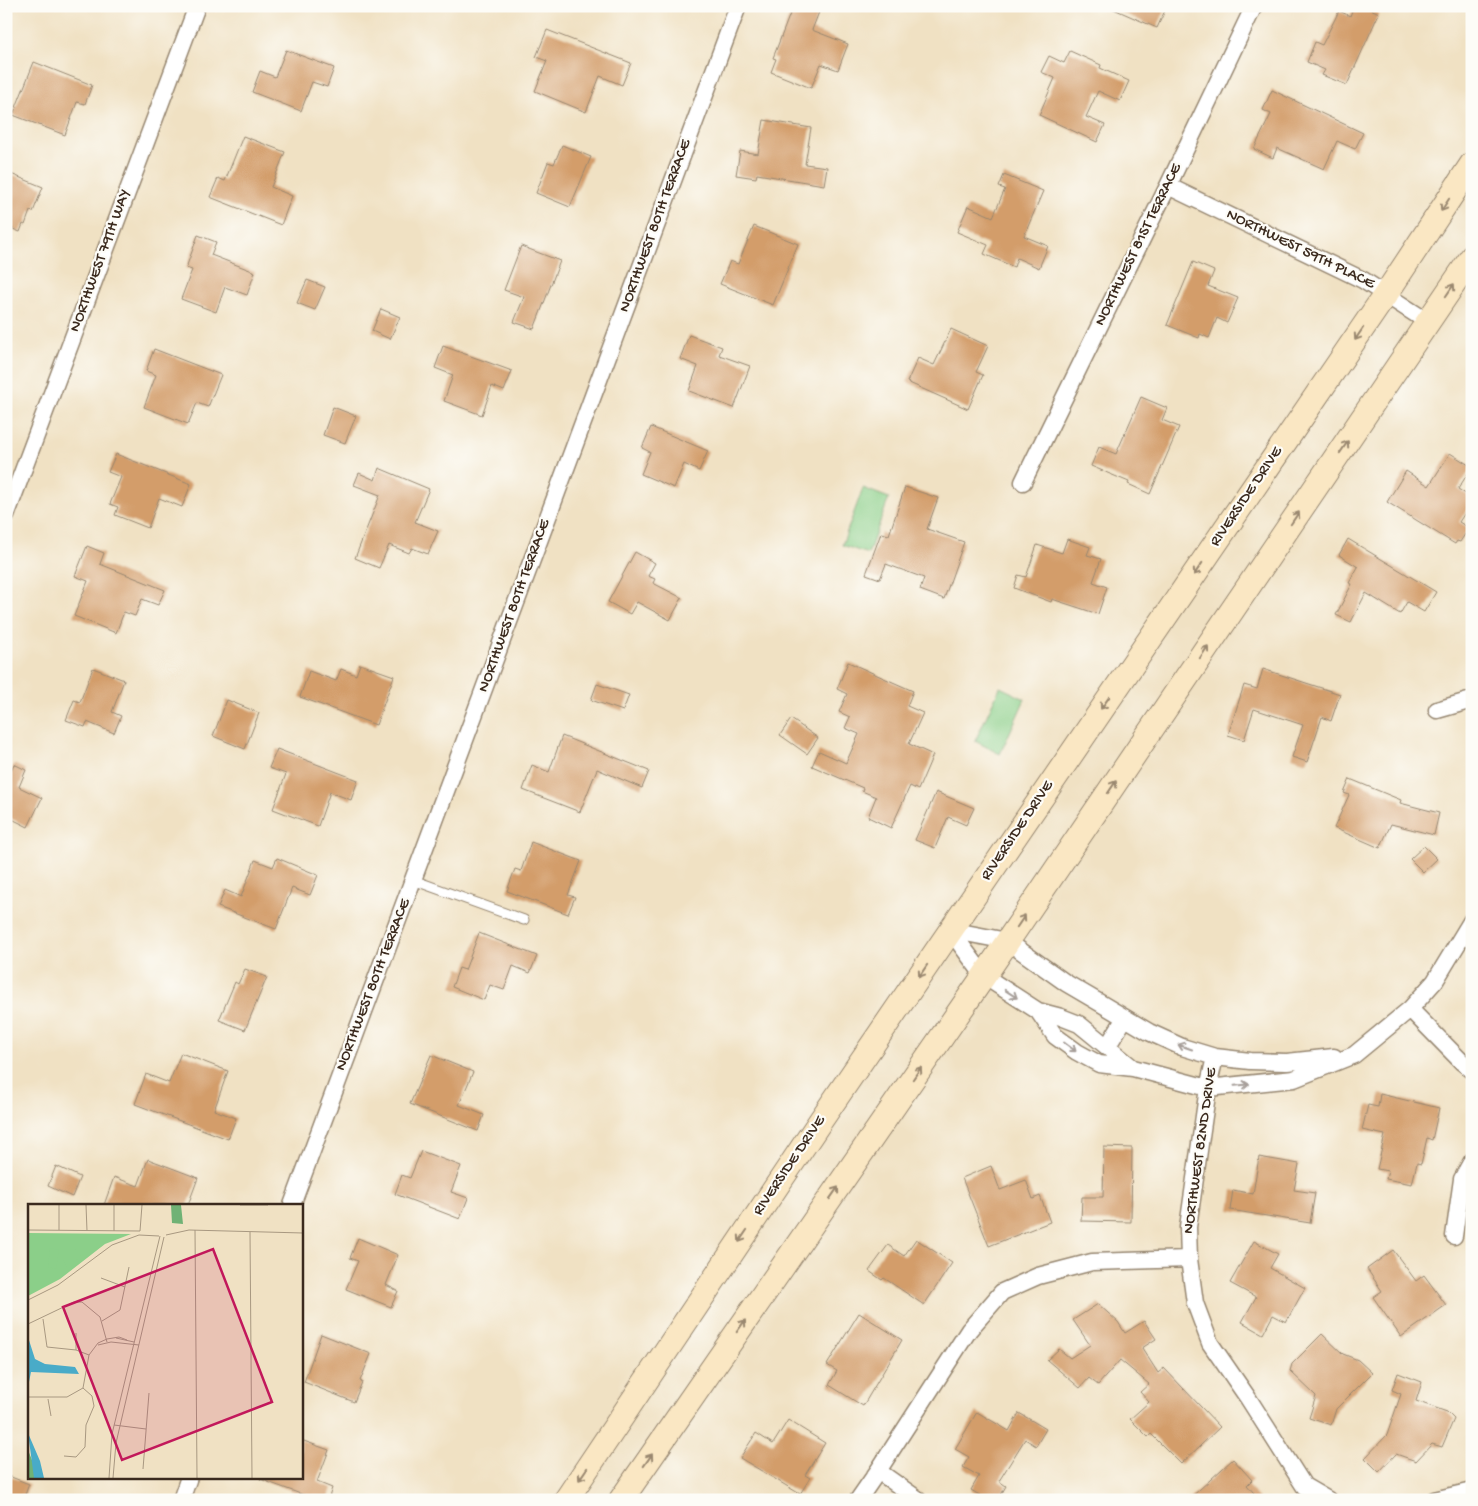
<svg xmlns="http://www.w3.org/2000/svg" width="1478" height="1506" font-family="'Gochi Hand',sans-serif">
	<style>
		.pitch { fill: #8bcf89; stroke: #637c54 }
		.building { fill: #d39d6b }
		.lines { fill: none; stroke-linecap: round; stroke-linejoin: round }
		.lane-casing { stroke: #968670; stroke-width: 11 }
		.street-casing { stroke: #968670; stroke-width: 19 }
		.secondary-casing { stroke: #968670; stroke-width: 26 }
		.lane { stroke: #fff; stroke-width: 9 }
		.street { stroke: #fff; stroke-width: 16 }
		.secondary { stroke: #fae7c3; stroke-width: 24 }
		.oneway { stroke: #9a8870 }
		.oneway2 { stroke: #a79f9a }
		.labels { text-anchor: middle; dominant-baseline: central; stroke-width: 4.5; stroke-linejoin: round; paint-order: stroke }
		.street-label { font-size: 16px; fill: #3b2a1e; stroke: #fdfcf7 }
		.inset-road { fill: none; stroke: #a89881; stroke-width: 1 }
		.view { fill: #c2185b; fill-opacity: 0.15; stroke: #c2185b; stroke-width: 2.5 }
		.inset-edge { fill: none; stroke: #3b2a1e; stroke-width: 2.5 }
	</style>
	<rect width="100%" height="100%" fill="#fdfcf7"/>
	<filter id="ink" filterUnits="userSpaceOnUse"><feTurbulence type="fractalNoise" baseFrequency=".02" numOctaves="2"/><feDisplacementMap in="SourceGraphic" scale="10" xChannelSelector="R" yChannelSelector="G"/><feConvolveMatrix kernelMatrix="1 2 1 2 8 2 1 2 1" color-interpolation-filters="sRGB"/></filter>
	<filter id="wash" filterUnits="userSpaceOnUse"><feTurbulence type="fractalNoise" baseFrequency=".0096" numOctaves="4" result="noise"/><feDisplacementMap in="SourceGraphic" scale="20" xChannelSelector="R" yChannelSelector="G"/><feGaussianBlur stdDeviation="1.12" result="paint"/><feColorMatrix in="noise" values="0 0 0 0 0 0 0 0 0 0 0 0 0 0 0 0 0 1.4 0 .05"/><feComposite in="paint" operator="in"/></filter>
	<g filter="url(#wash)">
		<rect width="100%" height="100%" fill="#f0e1c3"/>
		<path class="pitch" d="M863 488 889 498 868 554 842 545Z
			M1000 687 1025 699 1000 754 975 741Z"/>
		<g id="blocks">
			<path class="building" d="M793 6H805L819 12 812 30 848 44 838 70 821 64 811 88 771 72 776 59 773 58Z
				M1107 6H1167L1157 28Z
				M1354 6H1364L1379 13 1347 85 1322 75 1325 70 1307 62 1315 42 1322 45 1339 11 1350 16Z
				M547 30 631 63 622 85 600 76 586 112 535 91 547 61 536 57Z
				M286 50 334 68 327 87 312 82 301 111 252 92 260 71 275 77Z
				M1070 51 1101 65 1100 68 1129 81 1120 101 1098 91 1086 117 1105 125 1097 142 1039 115 1055 78 1041 72 1049 56 1064 63Z
				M34 62 92 85 85 104 77 102 65 135 13 115Z
				M1272 90 1363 133 1355 149 1337 141 1324 169 1277 148 1273 158 1254 149 1271 114 1263 110Z
				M764 120 811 128 805 164 827 167 824 185 757 174 756 178 736 175 740 151 758 154Z
				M243 136 285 152 271 187 292 196 281 225 210 197 218 178 225 181Z
				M562 145 591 157 570 207 536 193 548 162 554 164Z
				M6 172 43 187 33 212 30 211 25 225 23 224 20 232 6 226Z
				M1004 175 1043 191 1024 236 1048 246 1039 268 1017 258 1014 267 984 254 988 245 957 232 968 206 993 217 1005 189 999 187Z
				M754 226 798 244 773 305 720 284 730 261 738 264Z
				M198 235 216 242 211 255 255 272 247 295 225 287 216 312 181 299 192 270 186 268Z
				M521 246 560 261 534 329 514 322 524 297 504 290Z
				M1193 262 1214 271 1208 286 1238 298 1227 323 1217 318 1209 338 1200 334 1199 338 1167 325Z
				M307 280 325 287 315 310 297 303Z
				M381 309 400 317 390 339 372 331Z
				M951 329 988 346 976 372 983 375 968 409 907 382 918 358 934 365Z
				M689 335 722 347 719 355 750 366 734 408 689 391 698 366 680 359Z
				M443 346 512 371 504 391 492 386 482 415 444 401 453 375 435 368Z
				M154 349 221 375 208 407 197 403 188 424 144 407 156 375 146 371Z
				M1141 397 1167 408 1162 420 1179 427 1150 494 1128 484 1129 482 1091 466 1099 447 1116 454Z
				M333 407 356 416 345 443 323 435Z
				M651 427 708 451 699 471 684 464 674 488 641 474 650 452 642 448Z
				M1450 453 1472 467 1458 489 1472 498V502L1459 522 1469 528 1460 542 1457 541 1455 544 1387 502 1406 471 1429 486Z
				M116 454 191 484 182 507 159 498 148 528 115 515 118 507 110 504 121 477 108 472Z
				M379 468 429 489 415 522 438 531 428 554 412 548 409 553 389 545 379 568 355 558 380 495 354 485 359 473 375 480Z
				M905 487 938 498 927 529 964 542 944 599 920 590 924 578 886 564 880 579 866 574 881 533 889 535Z
				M1067 539 1090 547 1087 555 1101 559 1093 582 1107 587 1098 614 1052 599 1051 602 1014 588 1018 575 1026 577 1037 545 1062 553Z
				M1348 539 1436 592 1424 612 1407 602 1400 614 1366 593 1351 622 1336 615 1352 584 1349 583 1358 567 1339 555Z
				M87 546 104 553 100 564 165 590 158 605 142 599 135 616 124 612 116 633 74 616 88 581 75 576Z
				M635 552 655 563 648 576 655 579 653 583 682 598 670 620 637 602 630 614 608 602Z
				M848 662 913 691 907 706 923 713 909 744 933 755 918 790 910 786 891 828 868 817 876 797 862 791 863 788 812 766 819 751 846 763 859 734 845 728 850 717 839 712 847 694 837 689Z
				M360 664 394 676 376 725 300 697 309 671 336 681 341 669 356 675Z
				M93 668 124 680 112 712 121 716 114 733 87 722 85 727 66 720 74 700 80 702Z
				M1263 669 1340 694 1331 721 1322 717 1307 762 1292 757 1303 725 1254 709 1244 740 1228 735 1244 685 1257 689Z
				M597 684 629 695 623 711 591 700Z
				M227 700 259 713 245 749 213 736Z
				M791 719 818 738 807 754 780 735Z
				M562 736 649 771 642 788 597 769 580 812 523 790 532 765 549 772Z
				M277 749 358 780 351 800 330 792 318 826 273 809 286 774 269 768Z
				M14 764 26 770 19 787 42 798 28 827 6 816V780Z
				M1350 779 1401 800 1400 803 1439 813 1434 835 1391 824 1380 848 1334 828 1349 795 1344 793Z
				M936 792 974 808 966 825 948 817 935 848 915 840Z
				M531 842 581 861 568 895 575 897 568 914 507 891 515 869 521 871Z
				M1424 846 1437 859 1423 872 1410 859Z
				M277 858 318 875 310 895 292 888 276 929 218 907 225 890 241 897 255 860 273 867Z
				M479 933 537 956 530 973 513 966 504 990 490 985 484 1000 452 987 459 968 465 970Z
				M245 969 267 977 245 1030 219 1020 235 982 238 984Z
				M181 1053 228 1071 214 1110 236 1118 228 1139 135 1104 146 1074 169 1083Z
				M431 1055 473 1072 459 1105 484 1115 478 1131 410 1104Z
				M1380 1094 1439 1108 1432 1140 1427 1138 1421 1164 1417 1163 1412 1184 1386 1179 1388 1171 1377 1169 1385 1135 1362 1130 1368 1105 1378 1107Z
				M1104 1147 1132 1148 1131 1222 1081 1221 1082 1197H1103Z
				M421 1151 461 1166 451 1192 468 1198 460 1219 395 1194 402 1175 410 1178Z
				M1259 1157 1299 1164 1294 1190 1315 1193 1310 1223 1230 1210 1233 1190 1253 1194Z
				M148 1159 198 1178 188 1205H104L114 1177 138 1186Z
				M56 1166 80 1177 72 1197 48 1186Z
				M991 1166 1000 1190 1026 1180 1033 1199 1040 1196 1050 1222 989 1246 962 1178Z
				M358 1238 398 1255 386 1285 398 1291 391 1307 346 1289 358 1261 350 1258Z
				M916 1239 952 1263 924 1305 884 1278 882 1280 869 1271 888 1245 904 1256Z
				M1254 1241 1278 1254 1270 1268 1305 1288 1286 1322 1273 1315 1263 1334 1242 1322 1256 1297 1230 1283Z
				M1393 1250 1416 1281 1424 1275 1446 1305 1401 1337 1373 1297 1382 1291 1367 1269Z
				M1098 1304 1118 1322 1125 1333 1144 1321 1156 1339 1142 1348 1158 1373 1164 1368 1220 1427 1181 1464 1151 1434 1148 1437 1130 1419 1149 1402 1140 1392 1149 1384 1120 1360 1098 1385 1089 1378 1080 1388 1047 1360 1059 1349 1070 1358 1090 1345 1073 1320Z
				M859 1313 902 1340 863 1406 829 1385 837 1371 827 1365Z
				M321 1334 371 1354 360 1381 362 1382 354 1402 304 1382Z
				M1322 1334 1343 1354 1358 1360 1372 1373 1336 1409 1331 1425 1309 1418 1316 1396 1290 1371 1292 1364Z
				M1398 1373 1422 1382 1416 1401 1447 1412 1454 1419 1442 1447 1432 1444 1416 1461 1396 1454 1379 1472 1365 1458 1387 1435 1401 1394 1392 1390Z
				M977 1412 1009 1431 1019 1413 1046 1429 1036 1446 1025 1439 999 1481 1006 1486 998 1500H988L971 1490 979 1476 963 1467 969 1457 955 1449Z
				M788 1420 825 1443 805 1475 810 1478 800 1494 740 1458 756 1433 773 1444Z
				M301 1440 329 1450 317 1482 332 1488 328 1500H317L260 1479V1477H301Z
				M1233 1459 1252 1480 1247 1485 1260 1500H1188Z
				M6 1475 29 1484 23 1500H6Z"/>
		</g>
	</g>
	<g filter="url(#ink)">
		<use href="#blocks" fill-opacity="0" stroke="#968670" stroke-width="1"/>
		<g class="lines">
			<g class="lane-casing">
				<path id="lane" d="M413 880 524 920"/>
			</g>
			<g class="street-casing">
				<path id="street" d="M1168 186 1363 280 1428 322
					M1023 482 1168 186 1254 6
					M6 516 197 6
					M1437 710 1472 700
					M950 930 1007 941 1066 983 1095 1000 1149 1032 1182 1047 1215 1057 1250 1061 1287 1062 1334 1057
					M950 930 984 976 1038 1011 1061 1017 1079 1024 1133 1068
					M1410 1009 1462 1062 1472 1070
					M1038 1011 1055 1036 1077 1052 1099 1064 1133 1068 1208 1088 1294 1079 1354 1055 1410 1009 1435 981 1472 920
					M1107 1047 1125 1018
					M1215 1057 1208 1088 1188 1227 1189 1259 1195 1303 1210 1343 1248 1398 1304 1486 1328 1500
					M292 1205 738 6
					M1454 1236 1462 1179 1472 1161
					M878 1471 919 1500
					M181 1500 189 1477
					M858 1500 878 1471 969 1330 1002 1292 1038 1276 1092 1262 1189 1259
					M1434 1500 1472 1491"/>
			</g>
			<g class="secondary-casing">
				<path id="secondary" d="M566 1500 821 1120 1386 294 1472 164
					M621 1500 984 976 1472 257"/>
			</g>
			<use href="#lane" class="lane"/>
			<use href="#street" class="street"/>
			<use href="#secondary" class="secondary"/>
		</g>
		<defs><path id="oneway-shaft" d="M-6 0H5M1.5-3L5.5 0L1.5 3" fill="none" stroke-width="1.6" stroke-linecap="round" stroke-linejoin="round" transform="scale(1.25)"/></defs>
		<g class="oneway">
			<use href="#oneway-shaft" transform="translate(1445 205) rotate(123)"/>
			<use href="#oneway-shaft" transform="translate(1450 290) rotate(-56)"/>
			<use href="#oneway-shaft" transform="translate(1359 334) rotate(124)"/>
			<use href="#oneway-shaft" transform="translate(1344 447) rotate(-56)"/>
			<use href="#oneway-shaft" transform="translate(1295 518) rotate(-56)"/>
			<use href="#oneway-shaft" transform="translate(1198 569) rotate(125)"/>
			<use href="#oneway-shaft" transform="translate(1204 652) rotate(-56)"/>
			<use href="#oneway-shaft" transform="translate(1105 703) rotate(125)"/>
			<use href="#oneway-shaft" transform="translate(1112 787) rotate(-56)"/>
			<use href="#oneway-shaft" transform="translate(1021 921) rotate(-56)"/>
			<use href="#oneway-shaft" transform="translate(923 971) rotate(124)"/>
			<use href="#oneway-shaft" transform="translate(917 1073) rotate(-56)"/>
			<use href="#oneway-shaft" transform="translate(834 1193) rotate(-55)"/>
			<use href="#oneway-shaft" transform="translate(743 1236) rotate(124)"/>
			<use href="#oneway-shaft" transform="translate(741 1326) rotate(-55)"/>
			<use href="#oneway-shaft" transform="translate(648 1460) rotate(-55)"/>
			<use href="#oneway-shaft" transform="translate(583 1474) rotate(124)"/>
		</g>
		<g class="oneway2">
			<use href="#oneway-shaft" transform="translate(1011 994) rotate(33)"/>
			<use href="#oneway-shaft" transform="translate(1070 1047) rotate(37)"/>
			<use href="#oneway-shaft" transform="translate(1185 1047) rotate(-161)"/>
			<use href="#oneway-shaft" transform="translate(1242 1085) rotate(-5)"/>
		</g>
	</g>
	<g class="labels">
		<g class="street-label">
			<text transform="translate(656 226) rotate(-70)">NORTHWEST 80TH TERRACE</text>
			<text transform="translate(1139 245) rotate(-64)">NORTHWEST 81ST TERRACE</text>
			<text transform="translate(1300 250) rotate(26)">NORTHWEST 59TH PLACE</text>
			<text transform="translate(101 261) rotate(-70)">NORTHWEST 79TH WAY</text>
			<text transform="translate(1247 497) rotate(-56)">RIVERSIDE DRIVE</text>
			<text transform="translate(515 606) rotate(-70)">NORTHWEST 80TH TERRACE</text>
			<text transform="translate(1018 831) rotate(-56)">RIVERSIDE DRIVE</text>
			<text transform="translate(374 985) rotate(-69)">NORTHWEST 80TH TERRACE</text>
			<text transform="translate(1201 1151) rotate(-82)">NORTHWEST 82ND DRIVE</text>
			<text transform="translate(790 1166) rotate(-56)">RIVERSIDE DRIVE</text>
		</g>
	</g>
	<g transform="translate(28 1204)">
		<rect width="275" height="275" fill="#f0e1c3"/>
		<path d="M143 1H153L155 20 144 19ZM0 246 6 261V274H0Z" fill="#70b275"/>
		<path d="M0 29 103 30 77 40 32 75 0 92Z" fill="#8bcf89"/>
		<path d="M22 44 31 46 28 65 20 63ZM47 45 53 52 39 63 35 56Z" fill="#8bcf89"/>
		<path d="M0 133 7 155 17 160 47 163 51 170 3 168 0 183ZM0 229 12 257 16 274H6Z" fill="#49abc8"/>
		<path class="inset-road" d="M31 1V26M58 1 59 27M86 1V27M212 1H240M0 26 112 27 114 1M167 26 169 274M222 28 224 274M138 31 161 26 275 29M73 74 97 83M0 96 30 81 84 41 111 31 131 32M15 115 19 143 48 146 61 151M74 117 92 106 101 63M0 120 46 98H54L72 113 79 138M48 129V146M88 134 106 138M70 141 83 138 111 141M0 193H39L55 184M20 195 23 212M86 221 118 225M36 252 48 253 57 243 58 221 66 202 64 192 55 184 61 151 70 139 79 135 91 133 99 136M115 265 121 189M81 274 84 230 132 32M85 274 88 239 136 33"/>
		<path class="view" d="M185 45 244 198 94 256 35 103Z"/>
		<rect width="275" height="275" class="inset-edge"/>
	</g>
	<rect width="1478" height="1506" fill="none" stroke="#fdfcf7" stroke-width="25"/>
</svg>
